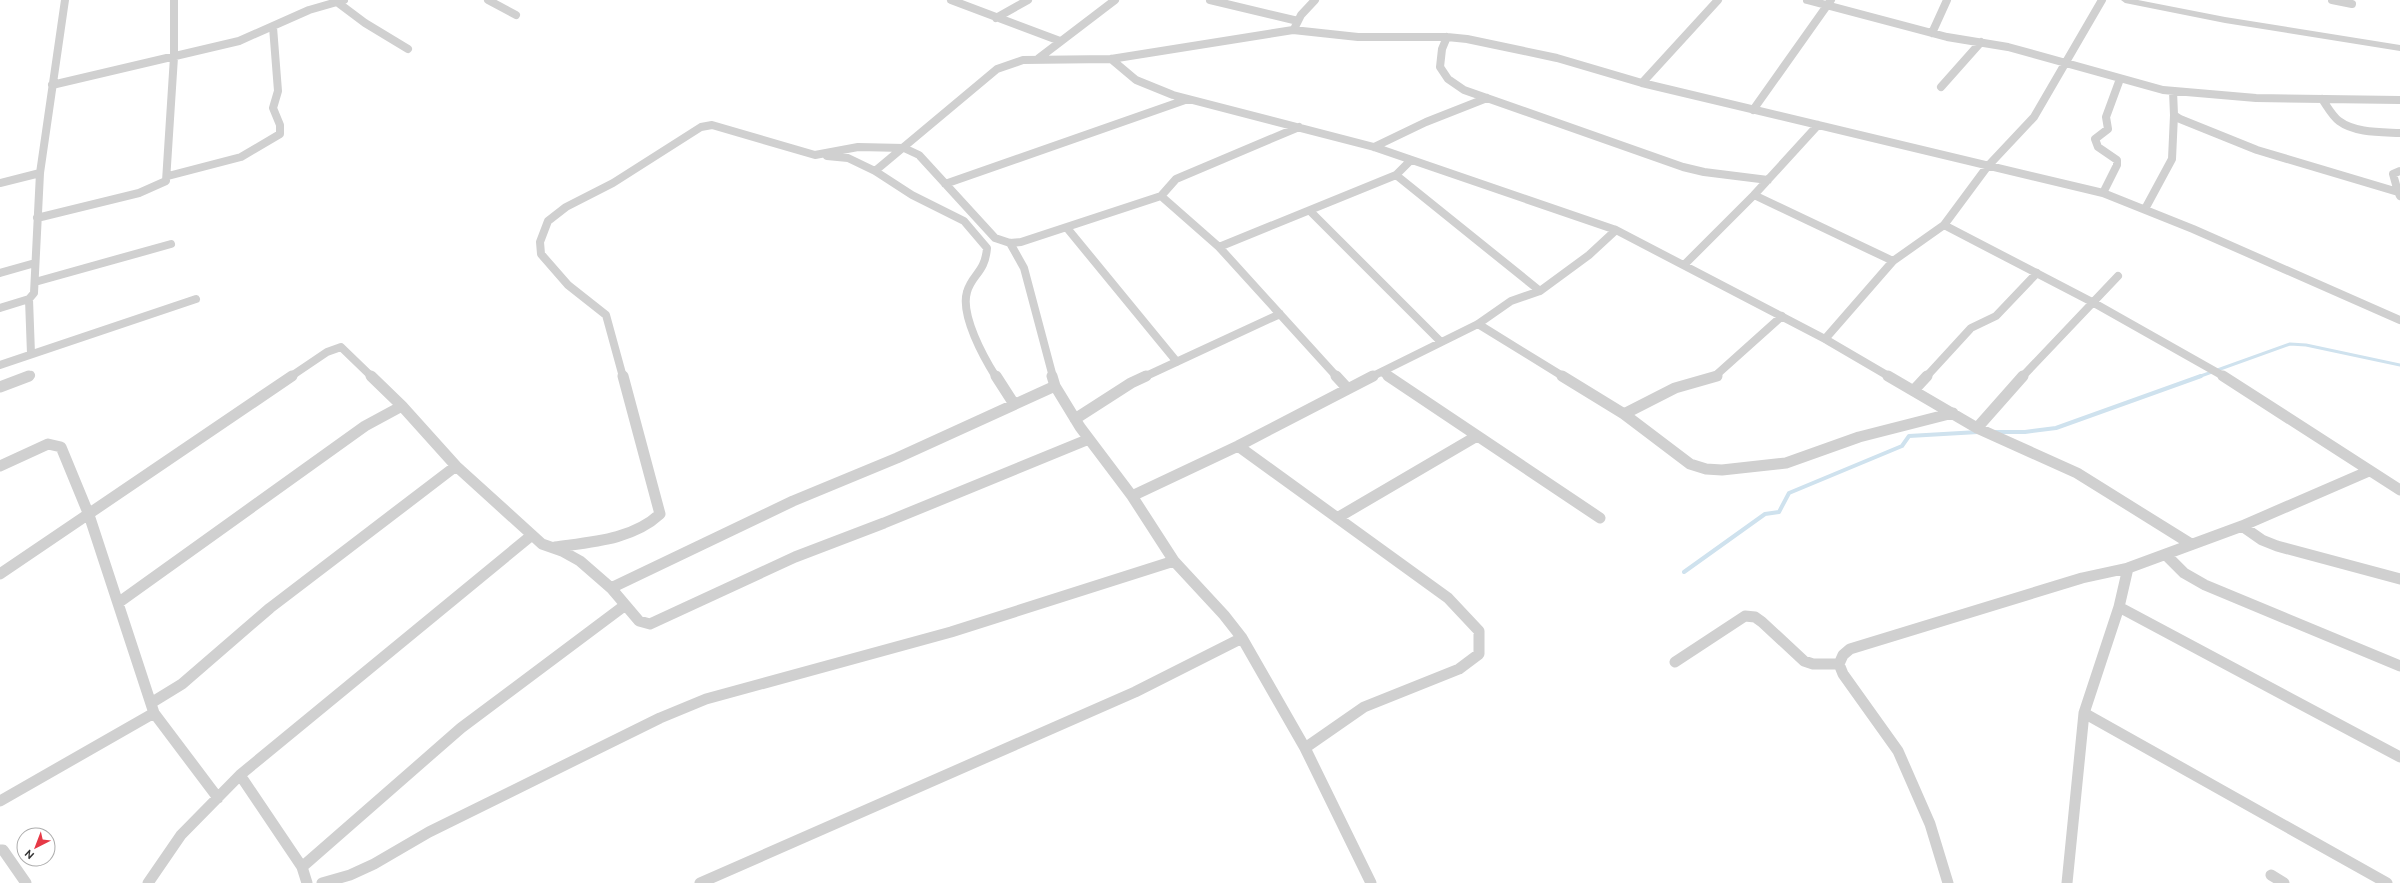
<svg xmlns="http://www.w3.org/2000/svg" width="2400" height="883" font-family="Ubuntu,sans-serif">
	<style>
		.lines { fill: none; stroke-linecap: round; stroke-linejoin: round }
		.stream-far1 { stroke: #cfe2ee; stroke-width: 3 }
		.stream { stroke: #cfe2ee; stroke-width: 4 }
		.minor-far1 { stroke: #d0d0d0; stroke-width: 8 }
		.minor { stroke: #d0d0d0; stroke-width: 11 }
		.tertiary { fill: #d0d0d0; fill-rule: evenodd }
	</style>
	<rect width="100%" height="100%" fill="#fff"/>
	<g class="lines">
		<path class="stream-far1" d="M2198 377 2290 344 2306 345 2400 365"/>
		<path class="stream" d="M1996 432H2025L2056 428 2201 376
			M1684 572 1765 514 1779 512 1789 493 1902 446 1909 436 1978 432"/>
		<path class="minor-far1" d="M488 0 516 15
			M951 0 1060 41
			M1210 0 1298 21
			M1807 0 1947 37 2008 47 2163 90 2256 98 2400 100
			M2332 0 2352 4
			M337 2 365 23 408 49
			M996 18 1028 0
			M1295 27 1301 15 1315 0
			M1932 33 1947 0
			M1447 37 1442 49 1440 67 1448 79 1464 90 1683 167 1704 172 1768 180
			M1039 58 1115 0
			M1111 59 1136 80 1173 95 1374 147 1616 230 1825 339 1890 377
			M1642 83 1718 0
			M52 85 239 41 309 10 344 0
			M1941 87 1981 42
			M2173 91 2174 115 2180 119 2257 150 2398 192 2400 196
			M2322 99C2327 106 2332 116 2339 121 2355 133 2381 132 2400 133
			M1753 110 1831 0
			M1818 125 1754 195 1893 261
			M1374 147 1426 122 1487 98
			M827 156 848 158 875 171 912 195 964 221 987 248C985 273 972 274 967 292 960 315 984 358 996 377
			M875 171 997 69 1023 60 1111 59 1293 30 1358 37H1447L1467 39 1557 58 1642 83 2103 193 2193 229 2400 320
			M1396 175 1540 291
			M168 176 241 157 280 134V125L273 108 278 91 273 27
			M0 183 40 173
			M945 184 1188 99
			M2398 192 2393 174 2400 171
			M2103 193 2117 165V160L2098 147 2095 139 2108 129 2106 117 2120 79
			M1161 196 1176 179 1299 127
			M2145 209 2172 159 2174 115
			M1310 211 1440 341
			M37 218 139 193 166 181 174 57V0
			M1944 225 2094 303 2225 377
			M1067 228 1177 362
			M1010 243 1024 268 1053 377
			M1219 247 1396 175 1411 160
			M1685 264 1754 195
			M0 273 35 263
			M35 282 171 244
			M29 299 31 354
			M0 308 29 299 34 293 40 173 65 0
			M1478 324 1564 377
			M1825 339 1893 261 1944 225 1987 167 2034 117 2102 0
			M0 365 196 299
			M1382 372 1389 377
			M26 377 31 375
			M290 377 327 352 341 347 372 377
			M623 377 606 315 568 285 541 254 540 242 548 221 566 207 613 183 701 127 712 125 815 155 858 147 904 148 919 155 995 238 1010 243 1021 242 1161 196 1219 247 1337 377
			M1144 377 1280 314
			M1371 377 1478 324 1511 301 1540 291 1589 255 1616 230
			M1714 377 1782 316
			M1926 377 1971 328 1996 316 2037 273
			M2022 377 2118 276"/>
		<path class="minor" d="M371 376 402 406 456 466 542 544 562 551 580 561 611 588 793 501 897 458 1055 386
			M996 376 1014 404
			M1052 376 1055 386 1080 427 1132 496 1174 561 1224 615 1242 638 1305 748 1371 883
			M1336 376 1348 389
			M1388 376 1600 518
			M1562 376 1624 414 1690 464 1706 469 1722 470 1786 463 1859 437 1953 413
			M1888 376 1977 428 2077 473 2191 544
			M2223 376 2400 490
			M0 387 29 376
			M1914 390 1927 376
			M1624 414 1675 388 1717 376
			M1075 419 1131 383 1146 376
			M1977 428 2023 376
			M1238 446 1448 598 1479 631V654L1459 669 1364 707 1305 748
			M0 466 48 444 61 447 89 515 154 713 218 798
			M1132 496 1238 446 1373 376
			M1337 518 1477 436
			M2242 526 2262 540 2277 546 2400 579
			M555 547C591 542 632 540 660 514L623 376
			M2166 555 2184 573 2205 585 2400 666
			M0 574 292 376
			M611 588 639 621 650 624 795 557 884 523 1089 439
			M118 603 365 426 402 406
			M2119 607 2400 757
			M1675 662 1745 616 1755 617 1762 622 1804 661 1813 664H1839
			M151 703 182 684 270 608 456 466
			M2084 713 2387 883
			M0 801 154 713
			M0 850H3L26 883
			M302 867 461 728 624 606
			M2271 875 2284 883
			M148 883 181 835 240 775
			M307 883 302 867 240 775 532 535
			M322 883 350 875 374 864 429 832 660 718 706 699 951 632 1174 561
			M700 883 1135 692 1242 638
			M1948 883 1930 824 1898 751 1843 674 1839 664 1843 655 1850 649 2082 578 2128 568 2242 526 2369 471
			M2067 883 2084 713 2119 607 2128 568"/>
		<path class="tertiary" d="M2121 0H2138L2225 17 2400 45V51L2225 23 2125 3Z"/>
	</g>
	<g transform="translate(36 847) rotate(222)"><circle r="19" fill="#ffffff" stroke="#adadad"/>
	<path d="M0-3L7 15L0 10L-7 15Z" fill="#e63946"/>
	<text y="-6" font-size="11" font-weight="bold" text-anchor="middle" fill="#333333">N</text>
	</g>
</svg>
